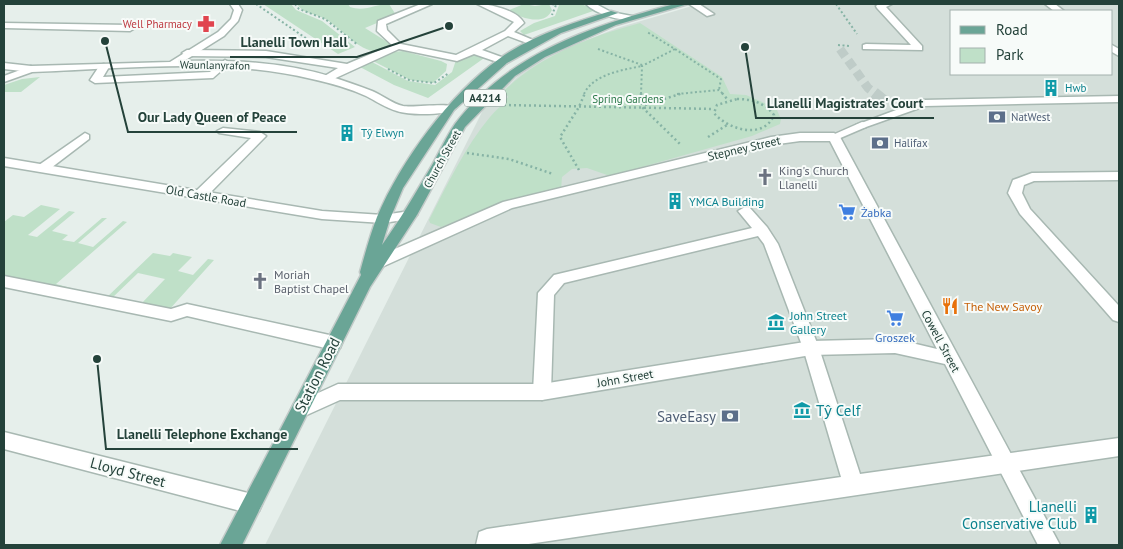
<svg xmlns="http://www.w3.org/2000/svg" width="1123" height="549" font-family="'PT Sans',sans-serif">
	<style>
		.built { fill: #d4dfda; fill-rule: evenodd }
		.green { fill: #bfe0c8 }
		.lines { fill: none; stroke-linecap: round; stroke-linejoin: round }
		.street-tunnel-far1 { stroke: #bfccc8; stroke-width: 9; stroke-dasharray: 9 5; stroke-linecap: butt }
		.street-tunnel { stroke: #bfccc8; stroke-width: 12; stroke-dasharray: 12 6; stroke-linecap: butt }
		.lane-casing { stroke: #a8b8b2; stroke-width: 3 }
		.street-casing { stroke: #a8b8b2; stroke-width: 3 }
		.secondary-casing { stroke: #a4bbb3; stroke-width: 3 }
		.primary-casing { stroke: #c2cac8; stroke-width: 3 }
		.path-far1 { stroke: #86b3a5; stroke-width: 2; stroke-dasharray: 2 2.5; stroke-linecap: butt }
		.path { stroke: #86b3a5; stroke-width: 2.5; stroke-dasharray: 2 3; stroke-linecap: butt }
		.lane { fill: #fff; fill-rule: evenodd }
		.street { fill: #fff; fill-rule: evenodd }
		.secondary { fill: #fff; fill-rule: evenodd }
		.primary { fill: #6aa596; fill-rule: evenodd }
		.labels { text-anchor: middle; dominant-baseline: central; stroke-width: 4; stroke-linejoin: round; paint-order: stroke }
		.far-health-label { font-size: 11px; fill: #be3a42; stroke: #f7fbf9; text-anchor: end }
		.far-street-label { font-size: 11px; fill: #24423a; stroke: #f7fbf9 }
		.far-culture-label { font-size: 11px; fill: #0d838f; stroke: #f7fbf9; text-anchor: start }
		.shield { fill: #f7fbf9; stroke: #637a73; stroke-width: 1 }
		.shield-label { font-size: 11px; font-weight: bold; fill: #24423a }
		.far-park-label { font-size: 11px; fill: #2d7a4b; stroke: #f7fbf9 }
		.far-service-label { font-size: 11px; fill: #4e5e75; stroke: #f7fbf9; text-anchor: start }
		.street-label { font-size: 12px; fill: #24423a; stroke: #f7fbf9 }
		.worship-label { font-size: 12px; fill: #5b616d; stroke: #f7fbf9; text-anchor: start }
		.culture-label { font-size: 12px; fill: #0d838f; stroke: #f7fbf9; text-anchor: start }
		.shop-label { font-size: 12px; fill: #366cbe; stroke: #f7fbf9; text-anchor: start }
		.food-label { font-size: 12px; fill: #c56008; stroke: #f7fbf9; text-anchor: start }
		.near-street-label { font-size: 15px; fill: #24423a; stroke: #f7fbf9 }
		.near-culture-label { font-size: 15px; fill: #0d838f; stroke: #f7fbf9; text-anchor: start }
		.near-service-label { font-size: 15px; fill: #4e5e75; stroke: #f7fbf9; text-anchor: end }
		.leader { fill: none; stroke: #24423a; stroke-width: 2 }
		.callout-dot { fill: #24423a; stroke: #f7fbf9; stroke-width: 2 }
		.callout-label { font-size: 14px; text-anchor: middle; font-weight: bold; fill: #24423a; stroke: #f7fbf9; stroke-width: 4; stroke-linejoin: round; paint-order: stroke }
	</style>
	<rect width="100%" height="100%" fill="#e6efeb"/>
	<path class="built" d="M699 4H1119V545H265L483 110 518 76 549 55 617 28ZM952 11H1112V74H952Z"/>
	<path class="green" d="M263 4H291L296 10 322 21 355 47 338 54Z
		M297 4H348L350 7C365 12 375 4 389 4L396 15 365 28 389 43 390 46C368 64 344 30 327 20 317 13 304 15 297 4Z
		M524 4 535 6 549 4 552 10C544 28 519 16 507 11Z
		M558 4H581L596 10 524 35 520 31 534 23 555 16 559 5Z
		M640 23 722 77 730 94 746 95 776 108 781 119 780 124 752 136 610 176 587 168 572 169 562 177 561 190 510 201 441 227 430 223 429 220C447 185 465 147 490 117 496 110 502 105 508 97L504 91C540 55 592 36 640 23Z
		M403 51 441 61 447 64 446 71 433 83 410 80 373 61 392 52Z
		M469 55 487 56 428 98 394 85 360 67 372 62 408 81 435 85 452 72 456 60Z
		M40 77 21 92H4V85L22 79Z
		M41 205 60 209 28 235 37 237 69 211 75 212 52 231 68 235 62 240 74 242 102 218H107L78 243 93 247 123 221 127 222 56 284 71 288 68 291 4 276V222L13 215 24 217Z
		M153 253 170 256 173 253 192 257 178 271 193 275 208 259 214 260 168 311 140 305 165 279 138 273 111 299 106 298Z"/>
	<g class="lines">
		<path class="street-tunnel-far1" d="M840 49 868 88 876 94"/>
		<path class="street-tunnel" d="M874 93 885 102"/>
		<g class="lane-casing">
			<path id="lane" d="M421 4H432L386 24 387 30 401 44 456 55 505 31 514 22 477 4C490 4 517 10 524 23L514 32 540 43 535 46 508 36 482 50 507 59V63L503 64 474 54 457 61 399 49 327 82 322 79 323 77 338 68 266 57 187 56 182 53 187 50 266 51 347 64 392 45 377 31 378 21Z
				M689 4H699L714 14 707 16Z
				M879 4H892L886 7 922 46V50L863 49V45L866 44 911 45 877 8 876 6Z
				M4 23 130 25 135 28 130 31 5 28Z
				M225 60 230 63 213 78 95 83 90 80 100 65 104 64 109 67 103 77 210 72Z
				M4 63 31 66 36 69 31 72 4 69Z
				M862 122 866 123V127L838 139H830L828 137Z
				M223 128 260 132 266 136 205 198H195L193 195 195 192 251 138 219 133 217 131Z
				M85 133 89 135V139L47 171H39L37 168 39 165Z
				M1119 172V180L1034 181 1024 185 1022 193 1030 209 1119 306V322L1113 320 1020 214 1008 193 1013 180 1032 173Z
				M745 207 750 208 767 227 778 244 819 348 860 474 1119 438V456L522 545H476L479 532 487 529 841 477 803 348 764 244 758 236 564 283 554 295 551 392 548 397 542 400 536 397 533 392 538 293 554 275 752 228 738 211Z
				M4 276 171 309 187 304 334 336 340 338 342 343 340 348 334 350 187 316 171 321 4 287Z"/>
		</g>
		<g class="street-casing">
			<path id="street" d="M230 4H238L242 10 238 21 224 36 184 61C234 60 284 62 332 77 345 81 359 86 372 91 382 95 393 104 403 106 415 108 450 102 456 108 448 116 408 115 397 111 386 108 376 101 366 96 349 88 330 83 312 79 221 57 125 69 32 72L4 82V76L31 66 170 62 218 32 231 19 234 10Z
				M1045 4H1055L1064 11H1054Z
				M1112 45 1119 49V56L1112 52Z
				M1119 96V102L925 106 866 127 862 128 856 125 923 100Z
				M800 133H834L840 137 1060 545H1038L945 364 895 353 811 355 542 400H340L300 418 294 416 291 410 294 404 338 384H542L811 341 895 339 937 349 830 141H800L771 145 512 208 384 266H374L372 262 374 258 503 202 771 137Z
				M4 158 322 211 383 215 410 211 417 215 410 219 383 223 322 219 4 166Z
				M4 432 252 494 259 497 262 504 259 511 252 514 4 449Z"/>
		</g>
		<g class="secondary-casing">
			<path id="secondary" d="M586 4H596L611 12 637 17C627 25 594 13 586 4Z"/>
		</g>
		<g class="primary-casing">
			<path id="primary" d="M675 4H688L616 25 545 57 515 76 465 127 417 215 370 287 242 545H220L361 275 360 272C365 254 370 235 377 217 401 161 449 95 499 59 532 35 573 23 611 11L618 13 561 33 507 63 454 110 403 188 390 219 382 245C400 220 415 194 431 167 439 153 446 137 455 124 508 53 594 25 675 4Z"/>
		</g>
		<path class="path-far1" d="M256 4 313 43
			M295 4 299 9 325 19 358 45
			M552 4 556 5 552 15
			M836 4 857 34
			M838 45 850 46
			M598 49 642 65
			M675 49 721 79 719 90
			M388 69 409 80 434 83 449 73
			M584 94C593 74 623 70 642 66
			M641 94 642 66 675 49 647 32
			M677 94 719 90 723 94"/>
		<path class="path" d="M641 93V106L680 144
			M722 93 728 100
			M737 99C752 99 765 103 774 115 764 140 728 130 714 113L717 105Z
			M504 105 714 109
			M645 105 683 93
			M708 137 727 125
			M467 153 509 159 553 174
			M579 170 560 137 579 107 585 93"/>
		<use href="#lane" class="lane"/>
		<use href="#street" class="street"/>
		<use href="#secondary" class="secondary"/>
		<use href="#primary" class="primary"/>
	</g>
	<defs>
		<g id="pharmacy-bare" transform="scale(1.35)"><path d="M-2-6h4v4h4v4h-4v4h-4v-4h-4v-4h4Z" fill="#e0444e" stroke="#f7fbf9" stroke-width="2.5" paint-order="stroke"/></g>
		<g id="building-bare" transform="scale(1.35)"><path d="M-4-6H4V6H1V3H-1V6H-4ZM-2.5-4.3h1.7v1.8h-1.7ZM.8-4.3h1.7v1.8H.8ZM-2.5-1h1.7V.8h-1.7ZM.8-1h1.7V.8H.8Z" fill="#0f9aa8" stroke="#f7fbf9" stroke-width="2.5" paint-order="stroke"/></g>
		<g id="bank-bare" transform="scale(1.35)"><path d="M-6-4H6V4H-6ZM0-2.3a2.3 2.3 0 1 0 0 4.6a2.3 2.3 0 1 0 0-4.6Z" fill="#5c6f8a" stroke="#f7fbf9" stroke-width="2.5" paint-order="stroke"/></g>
		<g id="church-bare" transform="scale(1.35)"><path d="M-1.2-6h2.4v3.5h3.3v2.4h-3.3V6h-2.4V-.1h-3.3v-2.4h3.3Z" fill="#6b7280" stroke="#f7fbf9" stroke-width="2.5" paint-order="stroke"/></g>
		<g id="supermarket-bare" transform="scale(1.35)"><path d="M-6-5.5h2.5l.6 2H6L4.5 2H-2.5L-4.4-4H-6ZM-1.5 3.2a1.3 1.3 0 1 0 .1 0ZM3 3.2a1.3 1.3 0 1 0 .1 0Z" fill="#3f7fe0" stroke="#f7fbf9" stroke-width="2.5" paint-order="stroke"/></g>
		<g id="restaurant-bare" transform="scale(1.35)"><path d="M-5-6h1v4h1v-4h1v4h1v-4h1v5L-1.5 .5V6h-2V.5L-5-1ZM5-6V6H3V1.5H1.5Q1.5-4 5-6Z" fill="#e8710a" stroke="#f7fbf9" stroke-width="2.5" paint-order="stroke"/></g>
		<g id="museum-bare" transform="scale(1.35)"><path d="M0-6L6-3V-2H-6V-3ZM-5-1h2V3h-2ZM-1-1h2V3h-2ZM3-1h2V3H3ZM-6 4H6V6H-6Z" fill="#0f9aa8" stroke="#f7fbf9" stroke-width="2.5" paint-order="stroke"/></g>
	</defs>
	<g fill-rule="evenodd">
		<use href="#pharmacy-bare" x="206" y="24"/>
		<use href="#building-bare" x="1051" y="88"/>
		<use href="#bank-bare" x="997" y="117"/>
		<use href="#building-bare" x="347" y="133"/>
		<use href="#bank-bare" x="880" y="143"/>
		<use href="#church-bare" x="765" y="177"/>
		<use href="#building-bare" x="675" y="201"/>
		<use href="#supermarket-bare" x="847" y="212"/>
		<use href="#church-bare" x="260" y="281"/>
		<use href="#restaurant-bare" x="950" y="306"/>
		<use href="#supermarket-bare" x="895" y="318"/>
		<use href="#museum-bare" x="776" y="322"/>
		<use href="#museum-bare" x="802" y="410"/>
		<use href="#bank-bare" x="730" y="416"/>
		<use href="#building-bare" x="1091" y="515"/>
	</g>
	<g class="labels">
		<g class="far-health-label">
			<text x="192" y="24">Well Pharmacy</text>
		</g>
		<g class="far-street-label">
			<text transform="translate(215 65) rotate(1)">Waunlanyrafon</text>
			<text transform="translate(442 159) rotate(-61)">Church Street</text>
		</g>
		<g class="far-culture-label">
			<text x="1065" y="88">Hwb</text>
			<text x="361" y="133">Tŷ Elwyn</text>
		</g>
		<rect class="shield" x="464" y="89.5" width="42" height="17" rx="4"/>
		<g class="shield-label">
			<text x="485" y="98">A4214</text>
		</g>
		<g class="far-park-label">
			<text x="628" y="99">Spring Gardens</text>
		</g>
		<g class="far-service-label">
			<text x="1011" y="117">NatWest</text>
			<text x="894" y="143">Halifax</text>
		</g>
		<g class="street-label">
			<text transform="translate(744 148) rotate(-13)">Stepney Street</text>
			<text transform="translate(206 196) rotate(10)">Old Castle Road</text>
			<text transform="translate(941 341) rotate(62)">Cowell Street</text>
			<text transform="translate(625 378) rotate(-10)">John Street</text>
		</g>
		<g class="worship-label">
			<text x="779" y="170">King's Church<tspan x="779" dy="14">Llanelli</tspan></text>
			<text x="274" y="274">Moriah<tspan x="274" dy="14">Baptist Chapel</tspan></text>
		</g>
		<g class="culture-label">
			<text x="689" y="201">YMCA Building</text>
			<text x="790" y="315">John Street<tspan x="790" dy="14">Gallery</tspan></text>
		</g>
		<g class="shop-label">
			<text x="861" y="212">Żabka</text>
			<text x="895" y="337" text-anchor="middle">Groszek</text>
		</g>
		<g class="food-label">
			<text x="964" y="306">The New Savoy</text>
		</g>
		<g class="near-street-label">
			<text transform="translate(317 375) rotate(-63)">Station Road</text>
			<text transform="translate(128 472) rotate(15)">Lloyd Street</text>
		</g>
		<g class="near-culture-label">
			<text x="816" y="410">Tŷ Celf</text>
			<text x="1077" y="506" text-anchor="end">Llanelli<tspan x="1077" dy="17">Conservative Club</tspan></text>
		</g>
		<g class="near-service-label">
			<text x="716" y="416">SaveEasy</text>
		</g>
	</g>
	<path class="leader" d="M449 26L357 57H230M745 47L756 118H934M105 41L128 132H297M97 359L106 449H298"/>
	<g class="callout-dot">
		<circle cx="449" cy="26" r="5"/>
		<circle cx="745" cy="47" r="5"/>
		<circle cx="105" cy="41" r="5"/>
		<circle cx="97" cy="359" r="5"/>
	</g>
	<g class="callout-label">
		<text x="294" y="47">Llanelli Town Hall</text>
		<text x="845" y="108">Llanelli Magistrates' Court</text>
		<text x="212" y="122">Our Lady Queen of Peace</text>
		<text x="202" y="439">Llanelli Telephone Exchange</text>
	</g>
	<rect width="1123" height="549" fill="none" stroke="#24423a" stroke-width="10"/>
	<rect x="950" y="10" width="162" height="65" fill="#f7fbf9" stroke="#a3b1ad"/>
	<rect x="960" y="26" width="25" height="8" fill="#6aa596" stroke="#a3b1ad"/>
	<text x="996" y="35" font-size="15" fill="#24423a">Road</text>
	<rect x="960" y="48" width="25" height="15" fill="#bfe0c8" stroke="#a3b1ad"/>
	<text x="996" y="60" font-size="15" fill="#24423a">Park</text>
</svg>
